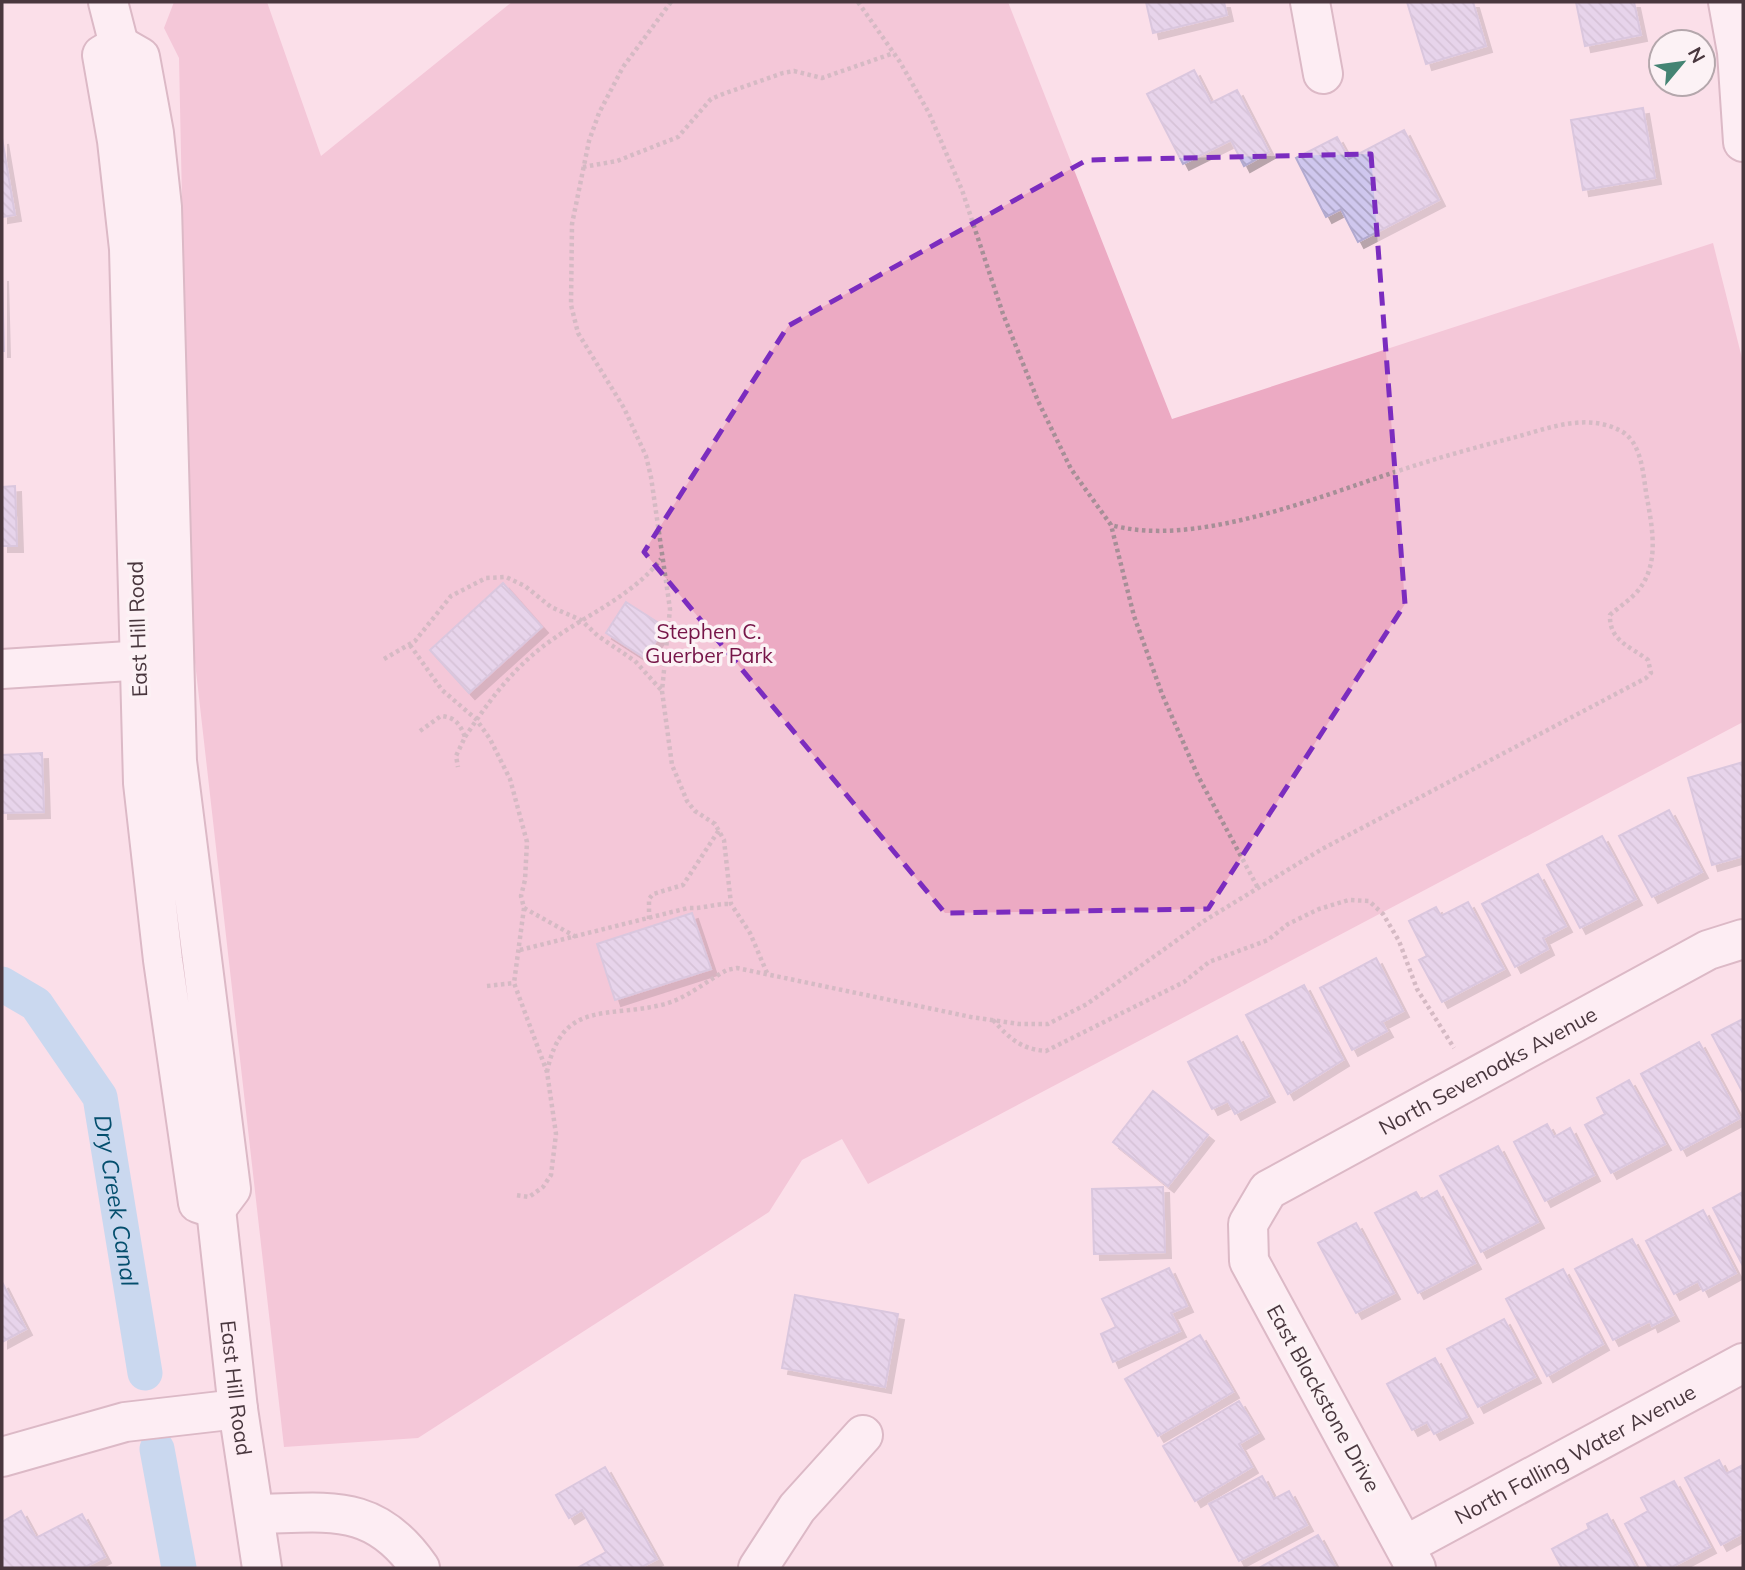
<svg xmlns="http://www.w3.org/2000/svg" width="1745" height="1570" font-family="Mulish,sans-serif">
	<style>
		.park { fill: #ecaac3 }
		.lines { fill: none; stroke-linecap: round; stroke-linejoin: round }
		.canal { stroke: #8ed0f7; stroke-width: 35 }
		.building { fill: url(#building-back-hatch); stroke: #b2aad0; stroke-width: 2; filter: url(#shadow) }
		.minor-casing { stroke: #b68c9c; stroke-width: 42 }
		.path { stroke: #a68f97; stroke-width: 4.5; stroke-dasharray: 3.5 3.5; stroke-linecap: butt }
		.minor { stroke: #fff; stroke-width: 38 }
		.marked { fill: none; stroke: #7b2cbf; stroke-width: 5; stroke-dasharray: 14 9; stroke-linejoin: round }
		.labels { text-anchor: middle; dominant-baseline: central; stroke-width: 7; stroke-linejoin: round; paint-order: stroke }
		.street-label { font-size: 21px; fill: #49373e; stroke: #fcf2f5 }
		.park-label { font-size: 21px; fill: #761548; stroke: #fcf2f5 }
		.water-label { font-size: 23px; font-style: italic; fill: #044e6d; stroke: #fcf2f5 }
	</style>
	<defs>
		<pattern id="building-back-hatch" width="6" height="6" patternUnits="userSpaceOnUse" patternTransform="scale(1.75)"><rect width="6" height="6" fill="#cfc7ee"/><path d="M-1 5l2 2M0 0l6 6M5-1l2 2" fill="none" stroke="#aaa2c2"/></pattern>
		<filter id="shadow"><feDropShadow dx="6" dy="6" stdDeviation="0" flood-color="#0004"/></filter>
	</defs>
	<rect width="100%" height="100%" fill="#fbdfe9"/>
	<path class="park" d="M174 2H267L321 156 512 2H1008L1172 419 1713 243 1743 362V722L868 1184 842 1139 802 1160 769 1212 418 1438 284 1447 191 627 179 58 164 28Z"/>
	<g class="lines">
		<g class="canal">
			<path id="s1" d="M2 984 36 1004 100 1097 145 1373"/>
			<path d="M157 1449 179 1568"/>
		</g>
	</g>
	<path class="building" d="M1146 2H1224L1227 15 1153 33Z
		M1407 2H1473L1486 46 1426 64Z
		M1576 2H1634L1641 35 1585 46Z
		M1194 70 1211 103 1237 90 1269 152 1244 166 1231 140 1183 164 1147 94Z
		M1643 108 1655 178 1583 190 1571 120Z
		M1404 130 1439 200 1358 242 1341 209 1326 217 1296 158 1337 137 1349 159Z
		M2 138 15 215 2 217Z
		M2 275 4 351H2Z
		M15 486 17 546H2V487Z
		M503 583 542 627 469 693 430 650Z
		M626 602 665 627 645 658 606 633Z
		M42 753 44 812 2 813V755Z
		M1743 762V856L1712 865 1688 778Z
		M1669 810 1702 872 1652 897 1619 836Z
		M1602 836 1636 899 1580 928 1547 865Z
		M1538 874 1566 926 1543 938 1548 949 1515 967 1482 904Z
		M1468 902 1504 969 1442 1002 1419 960 1427 956 1409 921 1436 907 1441 916Z
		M692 913 711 969 615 1000 597 944Z
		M1376 958 1403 1011 1382 1022 1387 1031 1352 1050 1320 988Z
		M1304 985 1343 1060 1288 1094 1246 1015Z
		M1743 1019V1093L1712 1035Z
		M1237 1036 1269 1096 1235 1114 1228 1101 1212 1109 1188 1062Z
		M1699 1042 1740 1118 1681 1150 1641 1074Z
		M1629 1080 1665 1144 1611 1173 1585 1125 1605 1114 1597 1098Z
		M1153 1091 1208 1135 1168 1186 1113 1142Z
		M1547 1124 1554 1137 1570 1128 1594 1175 1545 1201 1514 1142Z
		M1498 1146 1538 1222 1481 1252 1440 1176Z
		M1163 1187 1165 1252 1094 1254 1092 1189Z
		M1437 1191 1475 1263 1418 1293 1375 1213 1416 1192 1421 1200Z
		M1743 1192V1266L1713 1208Z
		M1703 1210 1736 1273 1703 1291 1698 1281 1674 1294 1646 1241Z
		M1356 1223 1394 1293 1356 1313 1318 1243Z
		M1632 1239 1673 1315 1652 1326 1650 1321 1613 1340 1575 1269Z
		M1169 1268 1187 1306 1171 1313 1180 1331 1113 1362 1101 1334 1116 1327 1102 1299Z
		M1563 1269 1603 1344 1547 1376 1506 1299Z
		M2 1282 26 1329 2 1342Z
		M795 1295 898 1314 885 1387 782 1368Z
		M1504 1319 1535 1377 1478 1407 1447 1349Z
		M1200 1335 1233 1392 1158 1436 1125 1379Z
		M1435 1358 1467 1417 1434 1434 1427 1422 1412 1430 1387 1384Z
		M1239 1401 1258 1433 1239 1444 1252 1467 1195 1501 1163 1446Z
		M1719 1460 1726 1474 1743 1465V1533L1721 1545 1685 1478Z
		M605 1467 657 1559 640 1568 579 1567 606 1552 582 1510 569 1518 556 1495Z
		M1262 1476 1274 1499 1289 1491 1307 1525 1239 1561 1209 1504Z
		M1674 1481 1710 1547 1670 1568H1649L1625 1524 1648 1511 1641 1498Z
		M21 1511 36 1538 82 1514 105 1557 83 1568H2V1522Z
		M1607 1514 1636 1568H1562L1552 1549 1589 1529 1587 1524Z
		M1318 1535 1336 1568H1259Z"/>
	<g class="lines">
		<g class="minor-casing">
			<g id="minor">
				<path d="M108 2 119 45"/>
				<path d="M1310 2 1323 74"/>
				<path d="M1728 2 1737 52 1743 142"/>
				<path d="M119 45 140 57 154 133 162 207 177 761 231 1189 216 1209 198 1203 163 960 143 783 129 249 117 141 102 55Z"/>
				<path d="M2 669 161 659"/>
				<path id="s2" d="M216 1209 238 1409 262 1568"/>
				<path d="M2 1457 125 1422 238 1409"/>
				<path d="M255 1514C328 1513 374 1501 420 1568"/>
				<path id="s3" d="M1406 1545 1743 1363"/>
				<path d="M758 1568 797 1508 863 1435"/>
				<path id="s4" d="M1416 1568 1249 1261 1248 1224 1268 1190 1708 950 1743 939"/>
			</g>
		</g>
		<path class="path" d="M671 2 623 67 599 113 589 141 572 224 571 305 578 333 624 408 646 456 651 477 670 609 662 691 672 765 687 801 695 811 715 824 724 840 731 904 750 933 767 973
			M858 2 900 62 929 113 962 190 1003 314 1038 401 1071 469 1111 525 1134 616 1162 694 1198 776 1258 888
			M583 167 617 161 678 137 711 99 723 94 783 73 794 71 822 78 894 53
			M410 645 442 690 476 719 490 739 510 779 527 842 525 880 521 896 524 908 514 983 547 1072 556 1134 551 1175 543 1187 529 1197 515 1195
			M384 659 415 641 451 596 486 578 506 577 525 586 551 607 581 620 598 636 635 661 662 691
			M420 731 441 716C455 717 460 724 465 737L456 756 458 767
			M465 737C487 704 509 673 541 648 580 617 630 599 661 559
			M524 908 578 938
			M649 919V899L653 894 683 885 719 830
			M520 950 688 908C704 909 716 903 731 904
			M487 986 514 983
			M993 1020C1010 1039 1021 1049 1046 1051L1184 982 1209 962 1268 940 1288 924 1319 909 1349 900 1369 901 1383 914 1399 941 1417 989 1454 1048
			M547 1072C562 998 609 1019 665 1004 687 998 708 980 727 970L737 968 971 1017 1019 1024H1048L1087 1004 1204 921 1322 849 1646 678 1651 673 1648 660C1630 646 1609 641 1610 615 1618 608 1627 602 1635 594 1660 568 1653 531 1647 498 1643 477 1643 443 1621 431 1586 412 1547 429 1512 438 1473 448 1434 459 1395 472 1315 498 1194 548 1111 525"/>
		<use href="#minor" class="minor"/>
	</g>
	<path d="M0 0H1745V1570H0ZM1371 154 1405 604 1208 909 945 913 644 552 788 326 1087 160Z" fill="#fbdfe9" fill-opacity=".55" fill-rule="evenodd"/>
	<path class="marked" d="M1371 154 1405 604 1208 909 945 913 644 552 788 326 1087 160Z"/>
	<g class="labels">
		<g class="street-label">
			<text transform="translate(137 629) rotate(-92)">East Hill Road</text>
			<text stroke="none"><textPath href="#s4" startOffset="676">North Sevenoaks Avenue</textPath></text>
			<text stroke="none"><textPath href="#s2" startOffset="180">East Hill Road</textPath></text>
			<text transform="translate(1324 1398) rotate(61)">East Blackstone Drive</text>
			<text stroke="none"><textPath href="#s3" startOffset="192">North Falling Water Avenue</textPath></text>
		</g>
		<g class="park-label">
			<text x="709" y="631">Stephen C.<tspan x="709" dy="24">Guerber Park</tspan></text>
		</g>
		<g class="water-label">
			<text stroke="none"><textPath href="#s1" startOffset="257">Dry Creek Canal</textPath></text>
		</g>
	</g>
	<rect width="1745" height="1570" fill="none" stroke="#49373e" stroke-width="7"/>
	<g transform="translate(1682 63) rotate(61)"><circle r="33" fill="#fcf2f5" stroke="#b4a7ac" stroke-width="2"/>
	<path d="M0-5L12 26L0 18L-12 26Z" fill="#448473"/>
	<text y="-10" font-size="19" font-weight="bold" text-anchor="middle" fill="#49373e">N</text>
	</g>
</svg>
